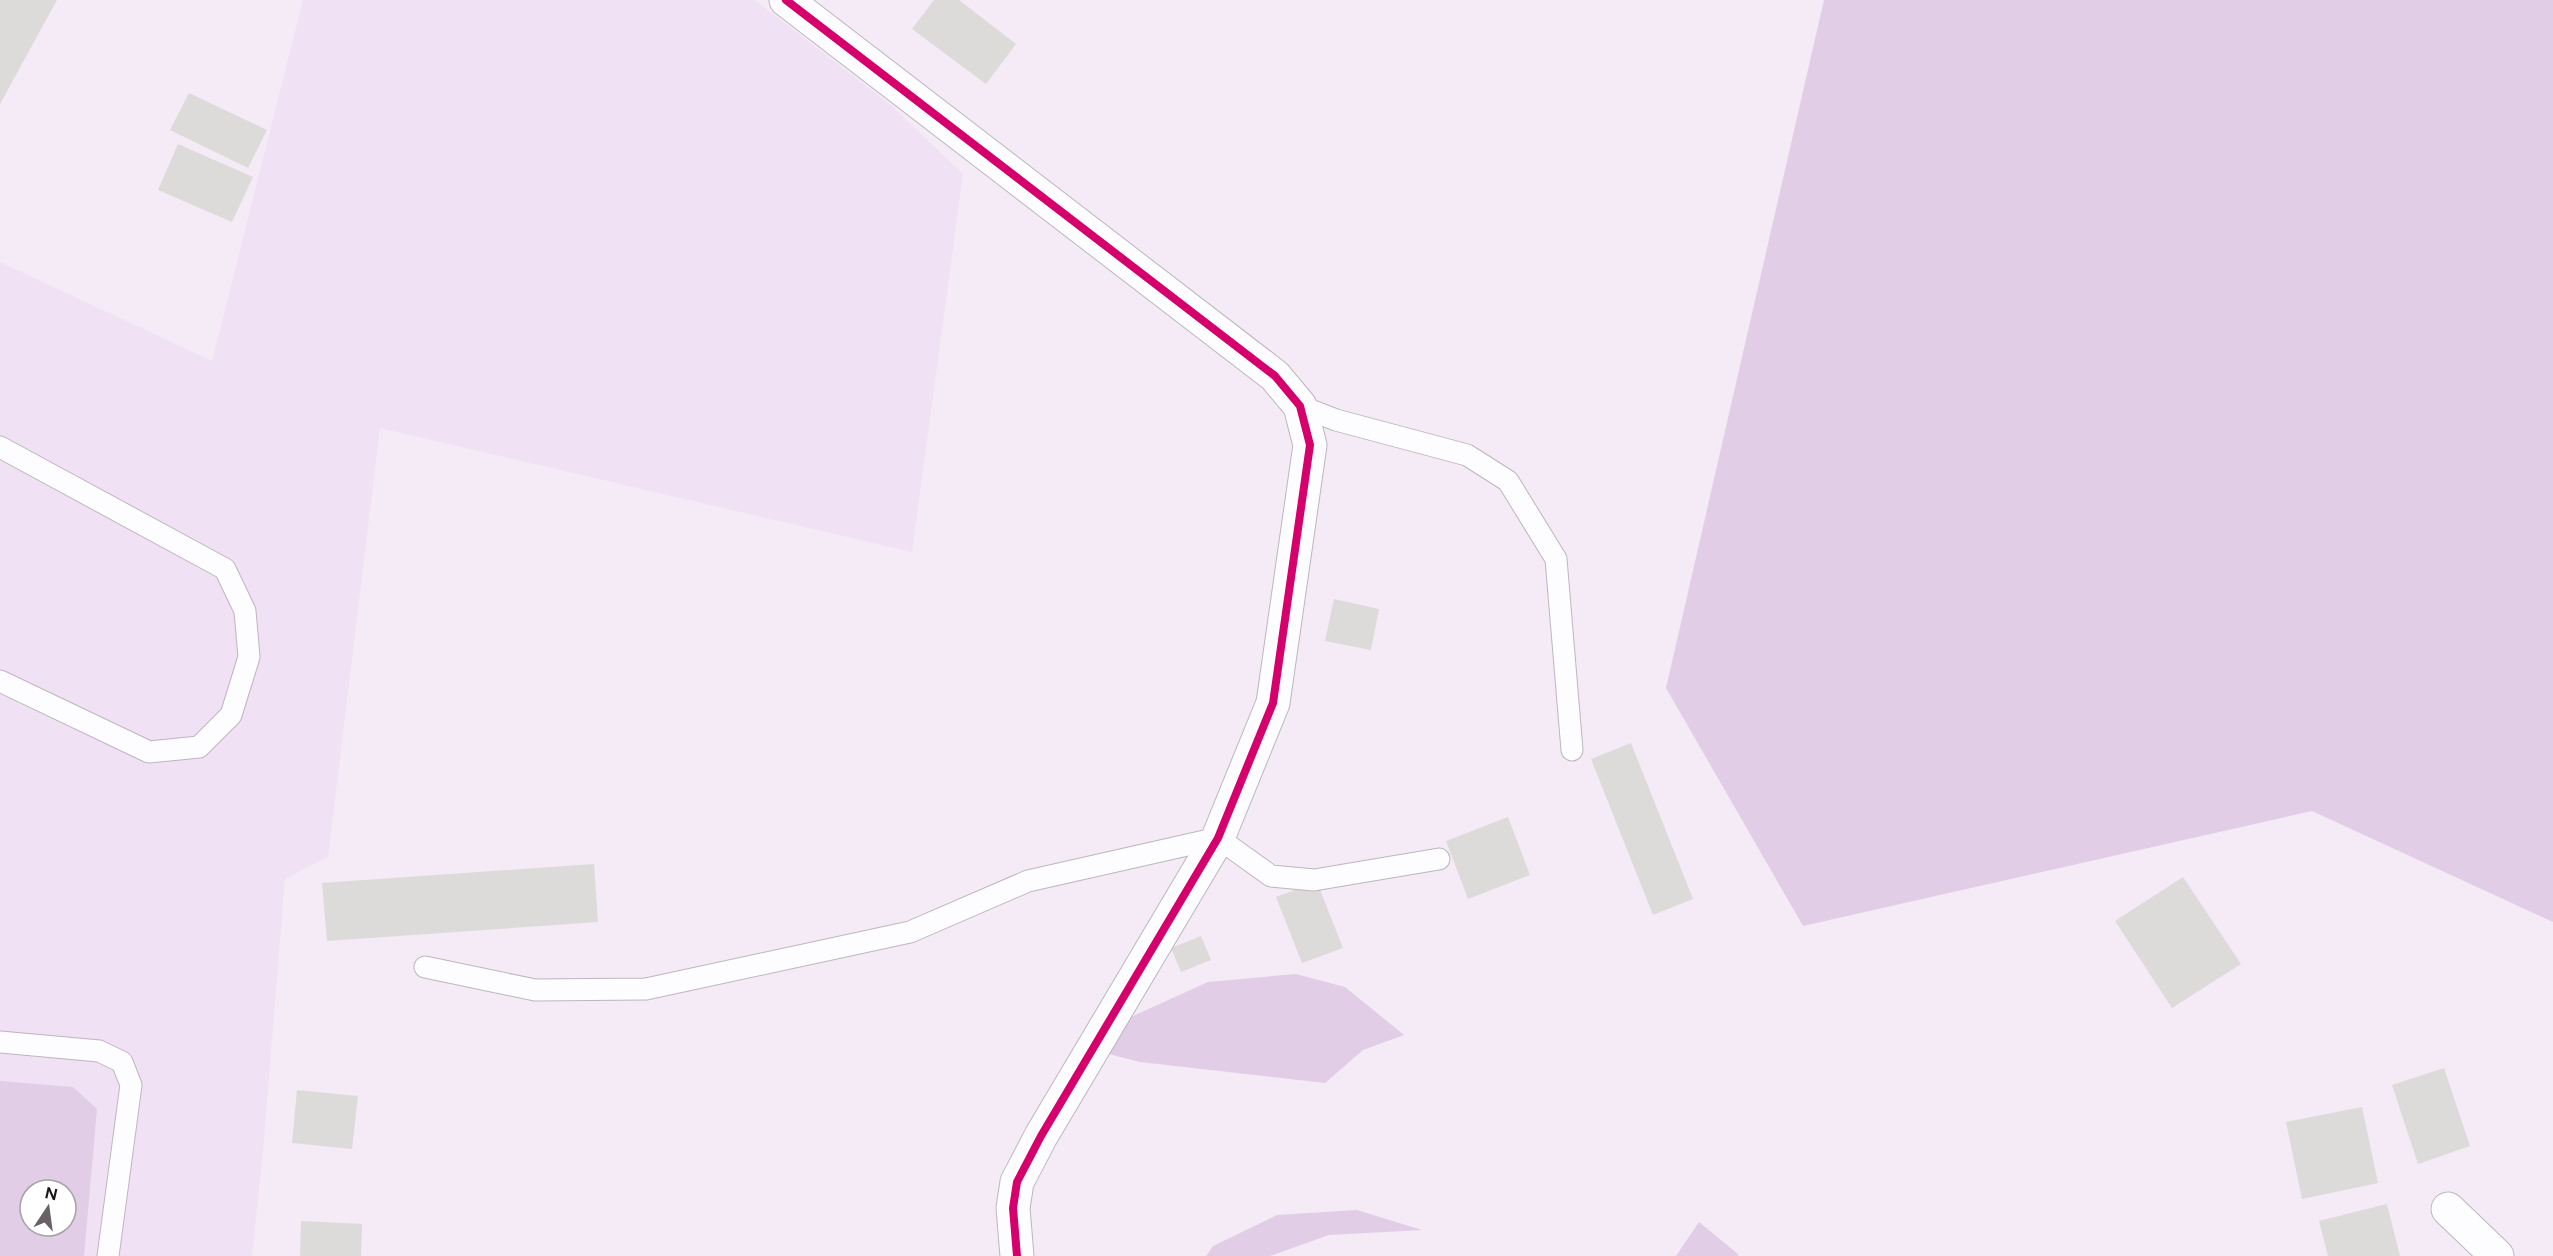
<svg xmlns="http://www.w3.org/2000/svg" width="2553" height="1256" font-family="Figtree,sans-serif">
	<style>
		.built { fill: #f1e1f4; fill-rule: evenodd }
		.green { fill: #e2cde6; fill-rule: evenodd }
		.building { fill: #dddada }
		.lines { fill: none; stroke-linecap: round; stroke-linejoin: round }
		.service-casing { stroke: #bdb6be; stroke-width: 23 }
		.minor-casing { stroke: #bdb6be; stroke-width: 35 }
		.service { stroke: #fdfcfe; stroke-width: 21 }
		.minor { stroke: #fdfcfe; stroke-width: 33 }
		.cycleway-casing { stroke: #fff; stroke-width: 11 }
		.cycleway { stroke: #d6006c; stroke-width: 8 }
	</style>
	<rect width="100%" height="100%" fill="#f4ebf6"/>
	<path class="built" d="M303 0H755L892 106 963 174 912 552 380 428 328 857 285 879 263 1151 252 1256H0V262L212 361ZM30 1190H66V1226H30Z"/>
	<path class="green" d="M1824 0H2553V922L2312 811 1803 926 1666 688Z
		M1296 974 1345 987 1404 1035 1363 1050 1325 1083 1140 1062 1089 1049 1133 1016 1208 982Z
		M0 1081 73 1087 97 1109 84 1256H0ZM30 1190H66V1226H30Z
		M1357 1210 1422 1230 1329 1235 1270 1256H1206L1213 1246 1277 1215Z
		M1699 1222 1738 1254V1256H1676Z"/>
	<path class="building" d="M0 0H57L0 104Z
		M934 0H959L1016 44 986 84 912 29Z
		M189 93 267 130 248 168 170 130Z
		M178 144 253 177 232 222 158 190Z
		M1334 599 1379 609 1371 650 1325 641Z
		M1631 743 1693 899 1653 915 1591 759Z
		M1508 817 1530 875 1468 899 1446 841Z
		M594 864 598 922 327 941 322 883Z
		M2183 877 2241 964 2172 1008 2115 921Z
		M1317 882 1343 948 1302 963 1276 897Z
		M1201 936 1211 960 1181 972 1171 948Z
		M2444 1068 2470 1146 2418 1164 2392 1085Z
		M297 1090 358 1096 352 1149 292 1143Z
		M2362 1107 2378 1183 2302 1199 2286 1122Z
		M2387 1204 2400 1256H2328L2319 1221Z
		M301 1221 362 1224 361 1256H300Z"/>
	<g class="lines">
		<g class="service-casing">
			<path id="service" d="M1300 406 1336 420 1467 455 1508 481 1556 559 1572 750
				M0 447 225 569 245 611 249 657 231 715 199 747 149 752 0 681
				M425 967 535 990 646 989 910 932 1028 881 1218 838 1271 876 1314 880 1439 859
				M0 1042 99 1051 122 1062 131 1085 108 1256"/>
		</g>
		<g class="minor-casing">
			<path id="minor" d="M786 0 1275 376 1300 406 1310 445 1273 703 1218 838 1041 1136 1017 1182 1013 1208 1017 1256
				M2448 1209 2497 1256"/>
		</g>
		<use href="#service" class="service"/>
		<use href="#minor" class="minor"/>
		<g class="cycleway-casing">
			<path id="cycleway" d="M786 0 1275 376 1300 406 1310 445 1273 703 1218 838 1041 1136 1017 1182 1013 1208 1017 1256"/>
		</g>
		<use href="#cycleway" class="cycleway"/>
	</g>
	<g transform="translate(48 1208) rotate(13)"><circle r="28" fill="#ffffff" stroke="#a4a2a4" stroke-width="1.5"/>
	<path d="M0-4.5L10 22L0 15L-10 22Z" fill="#686168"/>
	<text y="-9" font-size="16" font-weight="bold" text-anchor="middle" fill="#1c161c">N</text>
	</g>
</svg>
